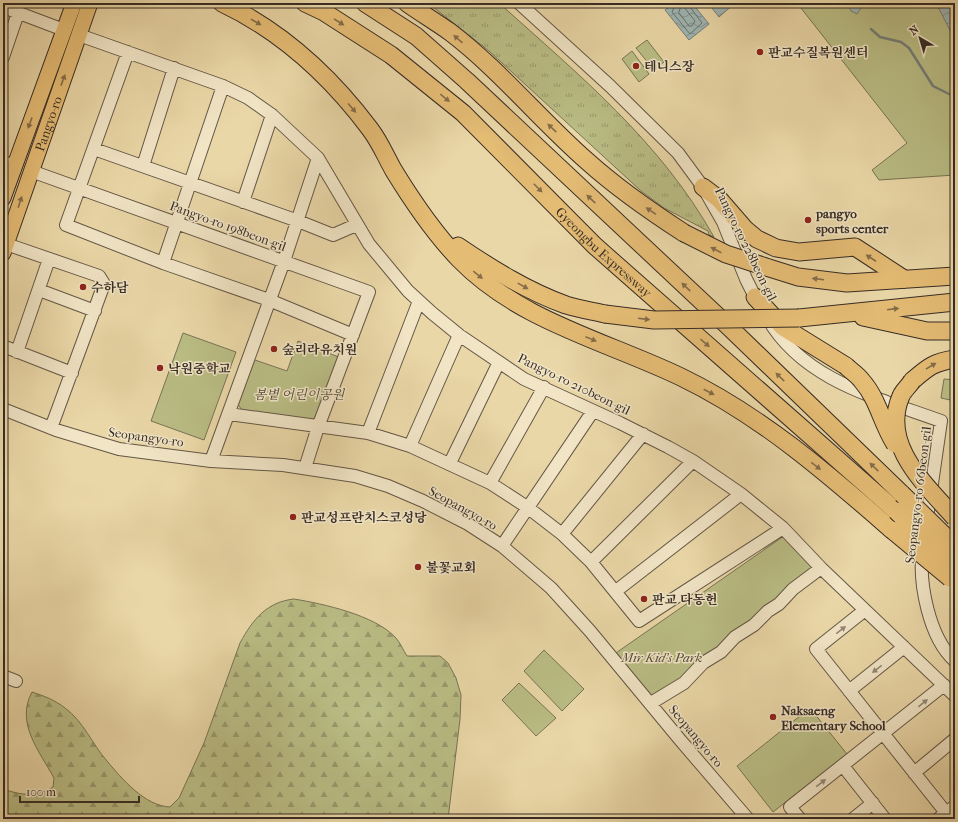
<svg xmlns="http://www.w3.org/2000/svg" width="958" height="822" font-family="'IM FELL French Canon','Noto Serif KR',serif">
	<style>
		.grass { fill: url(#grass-tufts); stroke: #787455 }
		.forest { fill: url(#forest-firs); stroke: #787455 }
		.green { fill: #babd85; stroke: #787455 }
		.water { fill: url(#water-waves); stroke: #757f7b }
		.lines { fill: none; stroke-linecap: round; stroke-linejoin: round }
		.shore { stroke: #6a716c; stroke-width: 1 }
		.stream { stroke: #757f7b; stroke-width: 2.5 }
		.minor-casing { stroke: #645746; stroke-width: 14 }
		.major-casing { stroke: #372c25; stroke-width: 17 }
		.highway-casing { stroke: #372c25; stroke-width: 19 }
		.minor { stroke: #f1e5c6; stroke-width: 12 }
		.major { stroke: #e5bc74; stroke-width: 15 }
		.highway { stroke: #e5bc74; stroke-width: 17 }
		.highway-bridge-casing { stroke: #372c25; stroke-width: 19; stroke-linecap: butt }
		.highway-bridge { stroke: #e5bc74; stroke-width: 17 }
		.oneway { fill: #856d49 }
		.oneway2 { fill: #948876 }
		.poi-dot { fill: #8f2418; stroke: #f1e5c6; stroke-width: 1.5 }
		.labels { text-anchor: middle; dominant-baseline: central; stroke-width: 3; stroke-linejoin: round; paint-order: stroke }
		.poi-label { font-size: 13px; font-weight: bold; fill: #372c25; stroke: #f1e5c6; text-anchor: start }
		.street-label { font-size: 13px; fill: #372c25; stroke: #f1e5c6 }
		.park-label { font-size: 13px; font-style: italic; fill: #514938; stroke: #f1e5c6 }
	</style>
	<defs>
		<pattern id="grass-tufts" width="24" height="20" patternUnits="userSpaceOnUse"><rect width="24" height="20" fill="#babd85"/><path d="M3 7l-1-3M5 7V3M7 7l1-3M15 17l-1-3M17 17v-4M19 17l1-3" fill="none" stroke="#989a6d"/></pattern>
		<pattern id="forest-firs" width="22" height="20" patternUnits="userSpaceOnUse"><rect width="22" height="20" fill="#babd85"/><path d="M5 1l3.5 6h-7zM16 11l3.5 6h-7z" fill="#989a6d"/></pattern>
		<pattern id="water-waves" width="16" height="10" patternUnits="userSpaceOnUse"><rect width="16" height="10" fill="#9eb6b4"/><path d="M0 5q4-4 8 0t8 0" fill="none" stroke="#829492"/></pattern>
	</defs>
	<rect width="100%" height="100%" fill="#ead7a7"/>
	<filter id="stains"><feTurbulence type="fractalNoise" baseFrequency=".005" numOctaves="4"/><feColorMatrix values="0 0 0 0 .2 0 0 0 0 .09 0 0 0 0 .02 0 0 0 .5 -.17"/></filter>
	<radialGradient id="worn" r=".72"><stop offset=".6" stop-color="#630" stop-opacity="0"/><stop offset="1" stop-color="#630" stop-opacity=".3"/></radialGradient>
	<path class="grass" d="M428 3H499C580 76 660 141 714 237L709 235 708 231 664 208 641 191 489 51Z"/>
	<path class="forest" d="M294 599C324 604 374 615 395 637 400 642 403 650 407 656H440L448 663 456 678 461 695 460 719 448 819H3V789C21 795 36 798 53 787L54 778C40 752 15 723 32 692 44 696 55 700 65 708 84 722 92 744 107 761 122 779 145 806 170 807L179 798 204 743 240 643C253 619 267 602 294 599Z"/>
	<path class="green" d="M797 3H955V175L879 180 872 170 907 143Z
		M647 40 664 62 654 70 636 48Z
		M632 51 649 74 639 82 622 59Z
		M183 333 236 352 204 440 151 421Z
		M298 341 341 358 319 416 313 423 244 413 237 403 252 359 287 371Z
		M944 379 955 380V401L941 398Z
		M784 536 811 563V572L662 696H649L613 655Z
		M544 650 584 689 562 711 524 671Z
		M519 683 556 718 536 736 502 700Z
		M810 708 847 754 773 812 737 766Z"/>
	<path class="water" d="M675 3H692L709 24 689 40 665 10Z
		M708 3H735L719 17Z
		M847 3H861V8L857 14 851 11Z
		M936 3H952L955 9V40Z"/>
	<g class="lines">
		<path class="shore" d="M676 3 672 12 690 34 702 23 690 7 689 3
			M681 7H684L695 21 692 26H689L679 13Z"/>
		<path class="stream" d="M871 29 880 37 901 42 909 48 933 86 955 97"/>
		<g class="minor-casing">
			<path id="minor" d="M519 3 610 86 678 153 703 187 723 222 746 279 758 303
				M3 7 64 30
				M79 35 223 86 248 98 272 115 318 158 369 244 408 291 432 313 459 335 524 379 620 423 668 447 693 461 741 494 783 528 821 568 955 696
				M128 52 66 225 163 263 269 300 353 335
				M3 57 18 13
				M94 149 298 221 333 235 356 225
				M3 162 14 166
				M143 166 174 68
				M31 171 369 292 318 427 305 468
				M243 202 272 115
				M6 244 99 276 104 284 51 428
				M163 263 223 86
				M39 290 95 311
				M768 319C804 381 878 398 941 421L926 525
				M3 346 72 373
				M17 352 49 259
				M3 409 56 430 119 449 211 461 283 465 355 476 388 486 423 501 468 524 502 546 551 588 590 631 681 741 748 819
				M229 414 368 433 410 446 490 483 527 507 562 534 591 562 639 621 783 528
				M368 433 419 301
				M410 446 459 335
				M211 461 284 261 318 158
				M450 463 499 362
				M490 483 544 387
				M562 534 643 434
				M502 546 593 411
				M923 549C918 582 929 638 955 661
				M591 562 693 461
				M616 591 741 494
				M865 610 816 649 951 819
				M3 676 16 681
				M849 691 904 647
				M651 703 684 683 703 663 721 652 735 637 754 625 768 611 779 604 793 589 821 568
				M843 766 885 819
				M914 773 955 739
				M800 819 790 807 944 685
				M853 819 873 803
				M938 819 955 806"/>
		</g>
		<g class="major-casing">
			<g id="major">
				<path d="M3 198 74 3"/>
				<path id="s1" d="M3 253 90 3"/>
			</g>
		</g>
		<g class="highway-casing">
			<g id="highway">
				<path d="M222 3C281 31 331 77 370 129 380 142 386 157 394 171 413 202 434 233 459 259 519 321 606 341 681 377 760 415 827 473 892 530"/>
				<path id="s2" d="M305 3 324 12 391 55 463 113 595 246 896 511"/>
				<path d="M365 3 416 36 467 81 727 325 902 494"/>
				<path d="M407 3C421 13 436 22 450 32 500 70 540 120 587 161 617 188 650 211 684 233"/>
				<path d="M703 187 719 199 745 229 757 239 776 248 799 252 855 247 904 279"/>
				<path d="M458 246C492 269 527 291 566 305 579 309 592 311 605 314"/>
				<path d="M766 267 798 277 847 283 955 276"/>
				<path d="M755 297 783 327 846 366"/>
				<path d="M863 317 927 331H955"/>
				<path d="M799 318 955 302"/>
				<path d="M912 381C928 367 934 362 955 359"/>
			</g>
		</g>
		<use href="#minor" class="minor"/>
		<use href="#major" class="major"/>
		<use href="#highway" class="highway"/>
		<g class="highway-bridge-casing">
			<path id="highway-bridge" d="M684 233 726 254 766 267
				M605 314 654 320 799 318
				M846 366C851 371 858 375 862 381 878 399 882 424 895 444
				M912 381C909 386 903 391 901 396 880 445 926 485 955 518
				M902 494 954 545
				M896 511 953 566
				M892 530 950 578"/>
		</g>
		<use href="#highway-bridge" class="highway-bridge"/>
	</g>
	<defs><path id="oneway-solid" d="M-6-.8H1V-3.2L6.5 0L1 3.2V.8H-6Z"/></defs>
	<g class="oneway">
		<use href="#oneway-solid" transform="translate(256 22) rotate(29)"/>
		<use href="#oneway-solid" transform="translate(339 22) rotate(32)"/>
		<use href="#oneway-solid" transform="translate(458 39) rotate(-139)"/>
		<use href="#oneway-solid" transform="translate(63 80) rotate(-70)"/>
		<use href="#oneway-solid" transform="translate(445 98) rotate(39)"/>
		<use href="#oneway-solid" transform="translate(352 108) rotate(49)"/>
		<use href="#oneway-solid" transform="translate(30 123) rotate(110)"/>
		<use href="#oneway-solid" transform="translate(552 128) rotate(-137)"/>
		<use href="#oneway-solid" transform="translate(538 188) rotate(45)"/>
		<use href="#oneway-solid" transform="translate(591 199) rotate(-137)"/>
		<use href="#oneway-solid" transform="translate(20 202) rotate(-72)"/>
		<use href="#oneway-solid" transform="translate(651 211) rotate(-146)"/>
		<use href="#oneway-solid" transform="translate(716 250) rotate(-153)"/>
		<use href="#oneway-solid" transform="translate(871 258) rotate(-147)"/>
		<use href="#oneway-solid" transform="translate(478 275) rotate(39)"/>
		<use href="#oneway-solid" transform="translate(818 279) rotate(-173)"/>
		<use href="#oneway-solid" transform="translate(523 286) rotate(29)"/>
		<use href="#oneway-solid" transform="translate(686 287) rotate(-137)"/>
		<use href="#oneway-solid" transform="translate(893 309) rotate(-7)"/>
		<use href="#oneway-solid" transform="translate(644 319) rotate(7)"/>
		<use href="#oneway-solid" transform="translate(591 339) rotate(22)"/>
		<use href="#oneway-solid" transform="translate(705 343) rotate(41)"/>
		<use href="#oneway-solid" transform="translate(931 366) rotate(-31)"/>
		<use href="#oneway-solid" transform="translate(780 377) rotate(-136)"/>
		<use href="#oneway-solid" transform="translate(709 392) rotate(28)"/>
		<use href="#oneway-solid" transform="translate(816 466) rotate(37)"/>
		<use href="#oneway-solid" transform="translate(874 467) rotate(-136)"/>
	</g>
	<g class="oneway2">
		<use href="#oneway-solid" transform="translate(841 630) rotate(-38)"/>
		<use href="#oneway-solid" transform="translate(877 669) rotate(142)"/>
		<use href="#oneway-solid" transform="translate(923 703) rotate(-39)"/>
		<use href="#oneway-solid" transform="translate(821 783) rotate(-37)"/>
	</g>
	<g class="poi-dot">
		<circle cx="760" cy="52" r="4"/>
		<circle cx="636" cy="66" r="4"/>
		<circle cx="808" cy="220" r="4"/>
		<circle cx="83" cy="287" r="4"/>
		<circle cx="274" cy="349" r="4"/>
		<circle cx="160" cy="368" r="4"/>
		<circle cx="293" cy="517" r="4"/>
		<circle cx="418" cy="567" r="4"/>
		<circle cx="644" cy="599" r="4"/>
		<circle cx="773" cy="717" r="4"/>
	</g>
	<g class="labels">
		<g class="poi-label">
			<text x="768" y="52">판교수질복원센터</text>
			<text x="644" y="66">테니스장</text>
			<text x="816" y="213">pangyo<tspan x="816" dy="15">sports center</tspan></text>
			<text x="91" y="287">수하담</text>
			<text x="282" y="349">숲리라유치원</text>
			<text x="168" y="368">낙원중학교</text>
			<text x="301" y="517">판교성프란치스코성당</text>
			<text x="426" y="567">불꽃교회</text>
			<text x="652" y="599">판교 다동헌</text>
			<text x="781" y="710">Naksaeng<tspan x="781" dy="15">Elementary School</tspan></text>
		</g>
		<g class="street-label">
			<text stroke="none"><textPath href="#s1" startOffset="137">Pangyo-ro</textPath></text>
			<text transform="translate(228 226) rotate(20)">Pangyo-ro 198beon-gil</text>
			<text transform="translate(746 244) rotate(64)">Pangyo-ro 228beon-gil</text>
			<text stroke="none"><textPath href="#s2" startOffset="391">Gyeongbu Expressway</textPath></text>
			<text transform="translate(574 384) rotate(26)">Pangyo-ro 210beon-gil</text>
			<text transform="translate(146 437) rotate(8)">Seopangyo-ro</text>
			<text transform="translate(918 495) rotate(-83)">Seopangyo-ro 66beon-gil</text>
			<text transform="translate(463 508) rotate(29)">Seopangyo-ro</text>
			<text transform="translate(696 736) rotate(50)">Seopangyo-ro</text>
		</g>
		<g class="park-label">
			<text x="299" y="394">봄볕 어린이공원</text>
			<text x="662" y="657">Mir Kid's Park</text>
		</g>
	</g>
	<rect width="958" height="822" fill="none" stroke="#ead7a7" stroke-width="16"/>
	<rect x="4" y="4" width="950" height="814" fill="none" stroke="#372c25" stroke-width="2"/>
	<rect x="8" y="8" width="942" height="806" fill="none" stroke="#372c25"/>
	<g transform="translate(920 38) rotate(322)" stroke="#f1e5c6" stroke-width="3" paint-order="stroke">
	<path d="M0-3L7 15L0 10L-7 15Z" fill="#372c25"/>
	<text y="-6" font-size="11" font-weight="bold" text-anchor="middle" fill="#372c25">N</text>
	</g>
	<path d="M20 796v6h119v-6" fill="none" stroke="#372c25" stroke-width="2"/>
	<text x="26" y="796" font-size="12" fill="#372c25" stroke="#f1e5c6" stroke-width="3" paint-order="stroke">100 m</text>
	<rect width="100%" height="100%" filter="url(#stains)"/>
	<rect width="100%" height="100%" fill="url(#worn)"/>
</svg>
